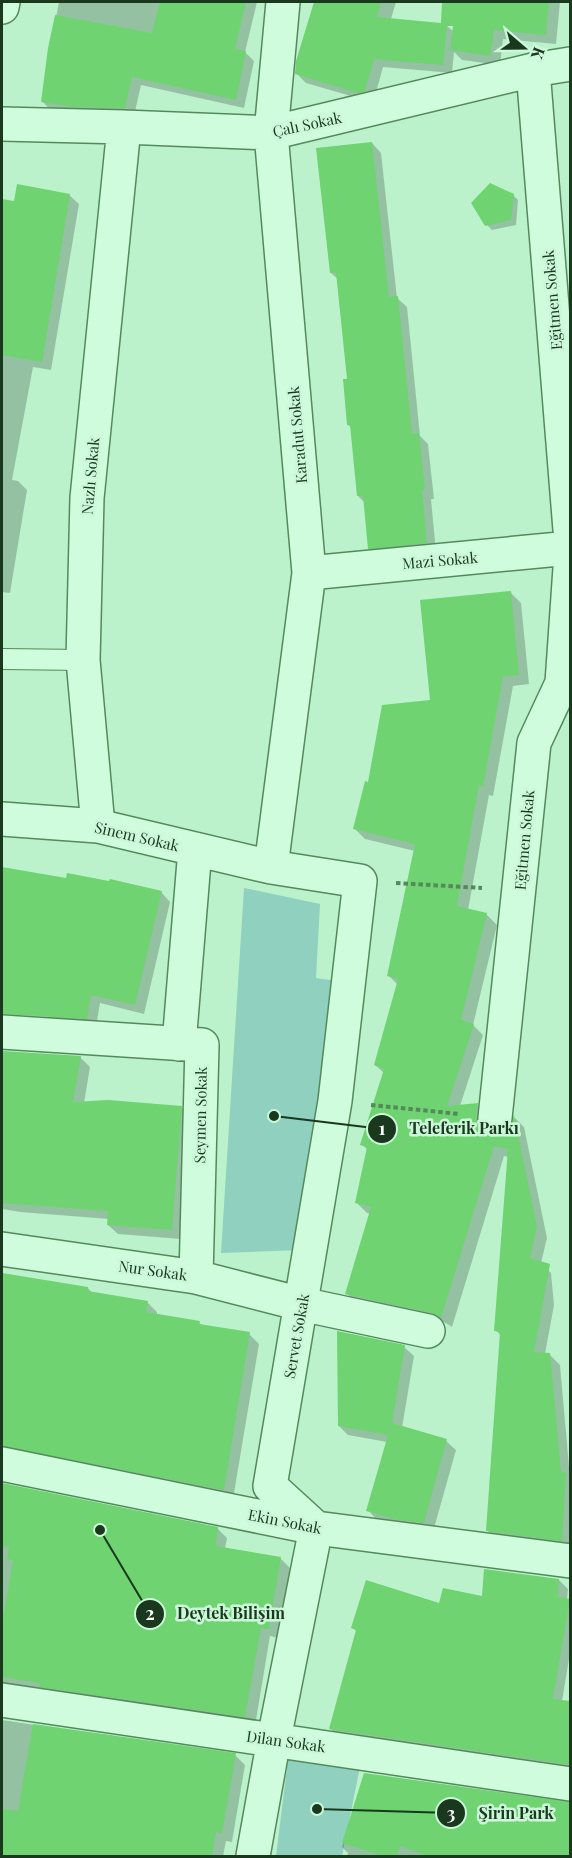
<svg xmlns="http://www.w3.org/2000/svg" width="572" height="1858" font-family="'Playfair Display',serif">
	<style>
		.green { fill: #8fd0be }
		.shadow { fill: #0003 }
		.building { fill: #6ed370 }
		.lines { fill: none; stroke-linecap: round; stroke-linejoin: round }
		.lane-casing { stroke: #548a5b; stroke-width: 22 }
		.street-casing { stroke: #548a5b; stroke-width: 36 }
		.path { stroke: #548a5b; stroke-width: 4; stroke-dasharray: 4.5 3; stroke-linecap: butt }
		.lane { stroke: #cffcdd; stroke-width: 20 }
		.street { stroke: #cffcdd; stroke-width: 33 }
		.labels { text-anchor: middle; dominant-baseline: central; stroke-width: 5; stroke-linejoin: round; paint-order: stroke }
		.street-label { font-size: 15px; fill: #1a381d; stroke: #ccf8da }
		.leader { fill: none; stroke: #1a381d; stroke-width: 2 }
		.callout-dot { fill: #1a381d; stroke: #ccf8da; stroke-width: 2 }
		.mark-label { font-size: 18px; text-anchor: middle; font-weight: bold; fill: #fff }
		.callout-label { font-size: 16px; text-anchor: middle; font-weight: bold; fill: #1a381d; stroke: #ccf8da; stroke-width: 5; stroke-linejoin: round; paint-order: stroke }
	</style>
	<rect width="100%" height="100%" fill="#bbf2cc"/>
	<path class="green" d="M244 888 320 904 316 978 337 981 301 1250 221 1253Z
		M289 1752 361 1762 342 1856H276Z"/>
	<path class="shadow" d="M59 2H257L245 52 254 61 244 108 141 85 134 116 51 111 43 102 50 49Z
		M315 2H396L391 19 446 25 454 32 458 2H560L556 44 503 39 500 65 462 60 454 52 452 73 383 67 374 100 368 101 306 83 297 74 298 62Z
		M372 143 381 153 397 298 407 307 420 436 428 444 434 499H431L436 552 379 557 369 548 365 503 358 496 352 428 348 425V380L338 279 331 273Z
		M69 195 79 204 51 370 33 367 12 480 18 481 27 490 10 593 2 592V200L15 203Z
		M513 195 518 200 516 225 492 230 487 225Z
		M510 592 521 603 529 684 513 686 493 796 489 795 468 910 487 915 497 925 473 1025 483 1035 460 1106 477 1105 487 1115 486 1127 487 1136 492 1138 503 1137 511 1130 515 1118 524 1127 547 1238 541 1263 551 1273 554 1305 545 1354H549L560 1365 570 1478V1550L498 1541 488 1531 501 1336 496 1330 509 1157 504 1156 452 1327 444 1322 357 1304 347 1294 371 1214 367 1213 357 1203 368 1150 362 1145 384 1073 375 1065 398 985 389 976 415 851 365 839 355 829 370 784 432 702Z
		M2 868 67 880 161 892 170 902 144 1014 100 1003 96 1027 57 1025 48 1016 49 1009 2 1000Z
		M80 1057 90 1067 84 1103 181 1107 191 1117 181 1239 118 1234 108 1225 109 1219 20 1212 2 1209V1085L35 1091Z
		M2 1274 88 1288 93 1294 148 1303 157 1312V1315L199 1322 202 1326 249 1334 259 1344 233 1499 2 1459Z
		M404 1347 414 1356 402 1428 446 1441 456 1450 433 1532 377 1520 368 1510 387 1442 348 1435 339 1426Z
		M2 1485 217 1528 227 1538 225 1549 281 1559 290 1568 278 1638 270 1636 255 1726 2 1695Z
		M559 1580 568 1589 567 1600 570 1602V1653L562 1701 570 1703V1773L339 1738 331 1729 357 1632 353 1628 440 1605 483 1598Z
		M2 1720 235 1755 245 1765 232 1842 226 1841 223 1856H2Z
		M365 1774 570 1804V1856H347L348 1853 342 1847Z"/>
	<path class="building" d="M160 2H246L235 49 246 51 236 100 132 77 125 108 75 107 41 102 48 48 55 15 152 33Z
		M314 2H381L377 17 441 23 442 2H549L546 35 494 30 490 56 450 50 453 26H447L443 65 374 59 365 91 358 93 295 74 296 61Z
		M372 142 389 297 398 296 412 434 419 433 425 489 422 490 427 543 368 549 363 496H357L350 425H347L343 379H347L336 273H330L316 148Z
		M490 183 514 194 511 220 485 226 471 203Z
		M17 184 70 194 42 362 2 355V199L14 201Z
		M511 591 519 675 503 676 483 787 479 785 457 906 487 913 461 1020 474 1024 447 1106 478 1103 476 1116 478 1125 484 1133 492 1137 502 1135 510 1129 514 1115 537 1227 530 1258 550 1264 534 1352 550 1353 561 1472 566 1473 562 1541 486 1531 500 1332 494 1331 508 1149 494 1146 441 1318 432 1313 345 1294 371 1207 355 1203 367 1147 360 1145 384 1069 374 1065 398 979 387 976 415 844 353 829 365 781 368 782 382 705 430 700 420 600Z
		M2 867 66 878 67 873 109 881 110 879 162 891 135 1005 91 995 87 1019 2 1014Z
		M2 1051 81 1056 73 1102 108 1100 182 1106 172 1230 107 1225 108 1211 2 1203Z
		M2 1273 88 1287V1291L148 1301 146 1312 200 1321 199 1324 250 1332 224 1490 2 1446Z
		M337 1331 405 1345 392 1423 447 1439 424 1523 398 1520 366 1511 388 1435 338 1426Z
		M2 1483 218 1527 216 1546 281 1557 269 1629 261 1628 245 1717 39 1687 40 1683 2 1677V1625L13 1560 7 1559 9 1547 2 1546Z
		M484 1569 559 1579 558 1597 570 1599 553 1699 570 1701V1765L329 1729 356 1630 351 1628 366 1580 439 1603 443 1588 482 1596Z
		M33 1724 236 1753 222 1833 216 1832 212 1857H2V1809L18 1811Z
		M364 1773 570 1802V1857H430L400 1846 397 1857H385L342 1843Z"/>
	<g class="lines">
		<g class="lane-casing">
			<path id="lane" d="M2 659 83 660"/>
		</g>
		<g class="street-casing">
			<path id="street" d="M2 7 3 2
				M533 70 570 530
				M2 124 124 127 271 133 533 70 570 64
				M309 573 570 548
				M2 819 98 826 271 867 360 881 335 1101 270 1486 316 1528 274 1739 253 1856
				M98 826 83 660 87 498 124 127
				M271 867 309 573 271 133 283 2
				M2 1032 202 1045 196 1277
				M179 1044 195 849
				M495 1118 534 743 562 683 570 568
				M2 1249 196 1277 301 1304 428 1331
				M2 1464 316 1528 570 1561
				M2 1700 570 1784"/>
		</g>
		<path class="path" d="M396 883 482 888
			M371 1105 459 1114"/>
		<use href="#lane" class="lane"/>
		<use href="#street" class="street"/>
	</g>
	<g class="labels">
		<g class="street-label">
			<text transform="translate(307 124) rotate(-12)">Çalı Sokak</text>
			<text transform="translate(552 300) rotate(-95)">Eğitmen Sokak</text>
			<text transform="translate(297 435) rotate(-95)">Karadut Sokak</text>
			<text transform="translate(90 476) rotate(-85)">Nazlı Sokak</text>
			<text transform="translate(440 560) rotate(-5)">Mazi Sokak</text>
			<text transform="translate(137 836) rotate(13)">Sinem Sokak</text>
			<text transform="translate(524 840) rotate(-85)">Eğitmen Sokak</text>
			<text transform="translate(200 1115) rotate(-89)">Seymen Sokak</text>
			<text transform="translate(153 1270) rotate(8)">Nur Sokak</text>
			<text transform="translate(296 1336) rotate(-80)">Servet Sokak</text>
			<text transform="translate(285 1521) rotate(11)">Ekin Sokak</text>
			<text transform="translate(286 1741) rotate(8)">Dilan Sokak</text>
		</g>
	</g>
	<path class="leader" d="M274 1116L382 1129M100 1530L150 1614M317 1809L451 1813"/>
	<g class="callout-dot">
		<circle cx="274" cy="1116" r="6"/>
		<circle cx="100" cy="1530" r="6"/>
		<circle cx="317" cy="1809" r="6"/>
		<circle cx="382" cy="1129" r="15"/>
		<circle cx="150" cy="1614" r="15"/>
		<circle cx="451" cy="1813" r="15"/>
	</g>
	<g class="mark-label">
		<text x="382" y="1135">1</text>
		<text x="150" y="1620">2</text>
		<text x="451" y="1820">3</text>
	</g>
	<g class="callout-label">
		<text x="464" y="1134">Teleferik Parkı</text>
		<text x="231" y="1619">Deytek Bilişim</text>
		<text x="516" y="1819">Şirin Park</text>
	</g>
	<rect width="572" height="1858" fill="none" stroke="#1a381d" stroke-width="6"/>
	<g transform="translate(524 48) rotate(110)" stroke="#ccf8da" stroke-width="4.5" paint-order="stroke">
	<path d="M0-4.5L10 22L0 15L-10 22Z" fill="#1a381d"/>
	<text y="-9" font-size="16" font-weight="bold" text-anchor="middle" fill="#1a381d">K</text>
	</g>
</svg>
